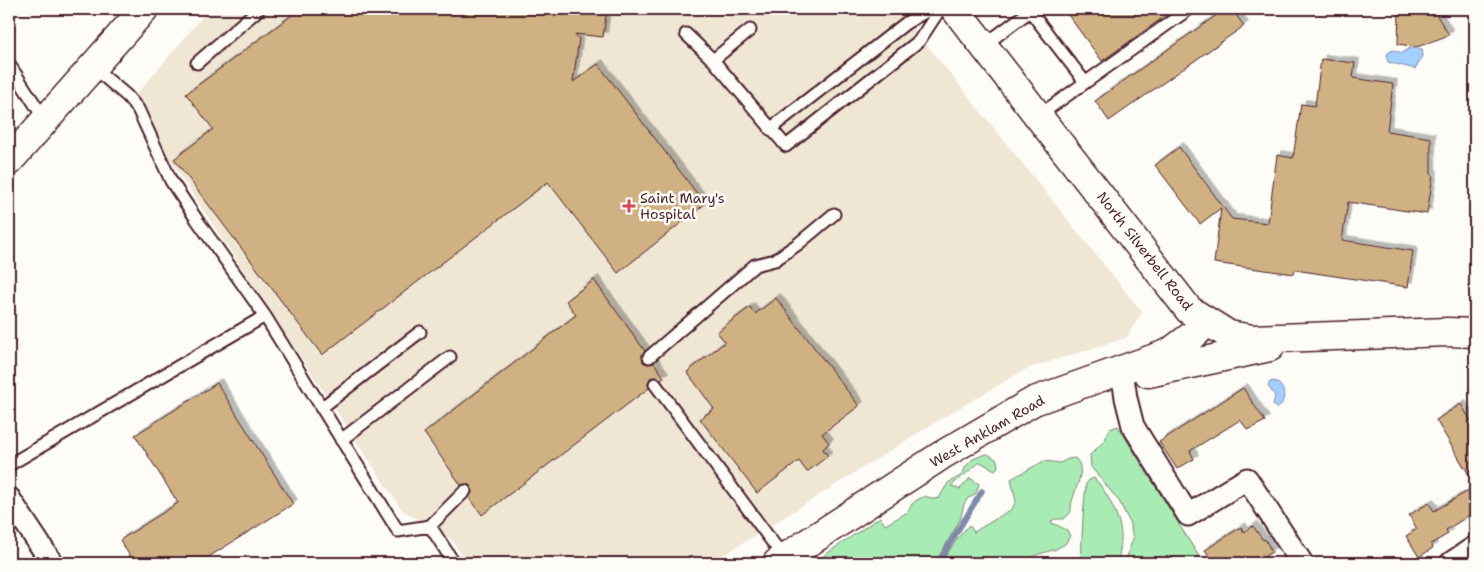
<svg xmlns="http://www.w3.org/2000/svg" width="1484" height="572" font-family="'Shantell Sans',sans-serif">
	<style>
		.built { fill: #efe6d4 }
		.green { fill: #a9ebb4; stroke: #7a8570 }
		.water { fill: #a3d0fe; stroke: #7f89aa }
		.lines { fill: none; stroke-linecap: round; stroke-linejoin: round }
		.stream { stroke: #7f89aa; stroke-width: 5.5 }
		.building { fill: #cfb183; stroke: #4a1f2b; filter: url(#shadow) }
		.lane-casing { stroke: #4a1f2b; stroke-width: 15 }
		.street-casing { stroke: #4a1f2b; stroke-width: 25 }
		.secondary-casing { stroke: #4a1f2b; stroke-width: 31 }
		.lane { stroke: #fdfcf7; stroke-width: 11 }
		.street { stroke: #fdfcf7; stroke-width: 21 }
		.secondary { stroke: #fdfcf7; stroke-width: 28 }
		.poi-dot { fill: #d1495b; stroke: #fdfcf7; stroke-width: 2 }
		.labels { text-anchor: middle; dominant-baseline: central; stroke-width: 5; stroke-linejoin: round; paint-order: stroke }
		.poi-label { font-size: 14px; fill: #4a1f2b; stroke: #fdfcf7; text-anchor: start }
		.street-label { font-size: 14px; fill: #4a1f2b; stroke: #fdfcf7 }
	</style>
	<defs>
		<filter id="shadow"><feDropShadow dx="4.5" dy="-4.5" stdDeviation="0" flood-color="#0004"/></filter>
	</defs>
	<rect width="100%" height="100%" fill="#fdfcf7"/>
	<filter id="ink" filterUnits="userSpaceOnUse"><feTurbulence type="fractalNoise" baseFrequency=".02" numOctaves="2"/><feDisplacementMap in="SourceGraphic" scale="10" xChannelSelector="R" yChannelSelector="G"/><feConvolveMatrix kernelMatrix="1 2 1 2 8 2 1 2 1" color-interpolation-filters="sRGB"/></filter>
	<g filter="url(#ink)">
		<path class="built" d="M209 9H898L1142 312 1126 338 1026 369 942 418 711 563H467L451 539 402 510 131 101Z"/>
		<path class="green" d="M1118 426 1203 563H1125L1133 538 1129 521 1119 501 1091 467 1090 455 1104 441 1110 429Z
			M988 454 997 460 998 467 995 470 980 462 951 486 960 489 970 478 979 484 976 493 973 496 968 498 964 504 960 520 935 563H813L880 517 885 525 908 512 912 504 917 500 925 496 934 499 939 498 948 483 962 475 966 466 973 459 983 455Z
			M1075 458C1090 471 1069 495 1071 512L1064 519H1055L1051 521 1052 523 1067 530 1070 536 1065 544 1056 549 1036 555 1023 563H941L957 539 969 525 974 532 1012 509 1016 501 1011 479 1044 461 1060 463 1068 459Z
			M1094 478C1101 485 1105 492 1110 501 1122 524 1124 538 1117 563H1081L1083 516 1086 484 1089 480Z"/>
		<path class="water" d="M1410 48 1422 49 1423 56 1415 69 1388 62C1386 55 1386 53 1393 50L1402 53Z
			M1274 381C1286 386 1287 401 1277 409L1273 405 1275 396 1268 386 1270 382Z"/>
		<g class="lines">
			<path class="stream" d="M938 563 982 491"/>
		</g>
		<path class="building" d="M300 9H607L603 37 575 34 579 39 573 82 598 64 705 204 618 273 548 182 322 355 174 159 213 129 186 94Z
			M1076 9H1175L1102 61 1068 15Z
			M1225 9H1232L1244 26 1109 121 1095 101Z
			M1399 9H1433L1449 35 1417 47 1398 44Z
			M1321 59 1355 63 1353 78 1393 84 1387 131 1431 138V174L1433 175 1427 214 1348 202 1342 240 1413 251 1408 287 1295 270 1294 274 1214 263 1221 208 1200 224 1155 165 1179 147 1232 219 1268 223 1277 155 1293 158 1301 104 1315 106Z
			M594 280 645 351 642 355 643 362 647 364 654 363 664 377 661 379 655 377 650 378 648 384 649 388 482 515 469 497 472 492 471 486 466 484 461 485 424 433 576 315 566 301Z
			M776 298 859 406 822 434 829 443 823 449 828 456 807 472 799 461 757 493 700 419 714 409 687 372 725 342 717 332 750 307 755 314Z
			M217 383 293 504 199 563H134L120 540 178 503 135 435Z
			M1243 388 1265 421 1248 430 1240 420 1190 451 1194 459 1177 469 1159 442Z
			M1461 404 1475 428V485L1436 420Z
			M1475 487V512L1446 530 1448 534 1431 544 1433 548 1419 557 1406 536 1417 529 1409 515 1429 503 1434 511Z
			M1253 526 1263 540 1265 539 1272 552 1254 563H1214L1205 550 1241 527 1244 532Z"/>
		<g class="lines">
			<g class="lane-casing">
				<path id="lane" d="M686 34 713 60 786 146 919 41 940 9
					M983 46 1030 11 1085 82
					M713 60 750 30
					M197 63 259 9
					M9 64 45 120
					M93 67 127 96 138 109 171 181 197 220 265 316 398 531 430 526 454 563
					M1038 116 1189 9
					M770 129 906 23 930 9
					M649 357 755 265 775 260 798 244 834 214
					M655 384 785 559
					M321 408 420 332
					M341 440 450 357
					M9 465 265 316
					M430 526 465 491"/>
			</g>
			<g class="street-casing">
				<path id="street" d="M1122 370 1126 398 1133 426 1188 515 1247 479 1302 563
					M9 498 52 563
					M1451 563 1475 547"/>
			</g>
			<g class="secondary-casing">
				<path id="secondary" d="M955 9 1189 310 1229 335 1253 339 1448 332 1475 333
					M9 161 144 9
					M1148 373 1270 347
					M777 563 942 455 1034 401 1169 353 1197 332 1206 321"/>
			</g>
			<use href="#lane" class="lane"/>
			<use href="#street" class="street"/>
			<use href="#secondary" class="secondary"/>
		</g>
	</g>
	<path class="poi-dot" d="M626.5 198.5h5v5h5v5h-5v5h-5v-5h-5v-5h5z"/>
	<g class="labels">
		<g class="poi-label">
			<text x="640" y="198">Saint Mary's<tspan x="640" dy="16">Hospital</tspan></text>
		</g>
		<g class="street-label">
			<text transform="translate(1145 251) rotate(52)">North Silverbell Road</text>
			<text transform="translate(987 431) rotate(-30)">West Anklam Road</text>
		</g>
	</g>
	<rect width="1484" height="572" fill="none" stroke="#fdfcf7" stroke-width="30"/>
	<rect x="15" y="15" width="1454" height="542" fill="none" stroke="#4a1f2b" stroke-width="2" filter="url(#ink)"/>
</svg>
